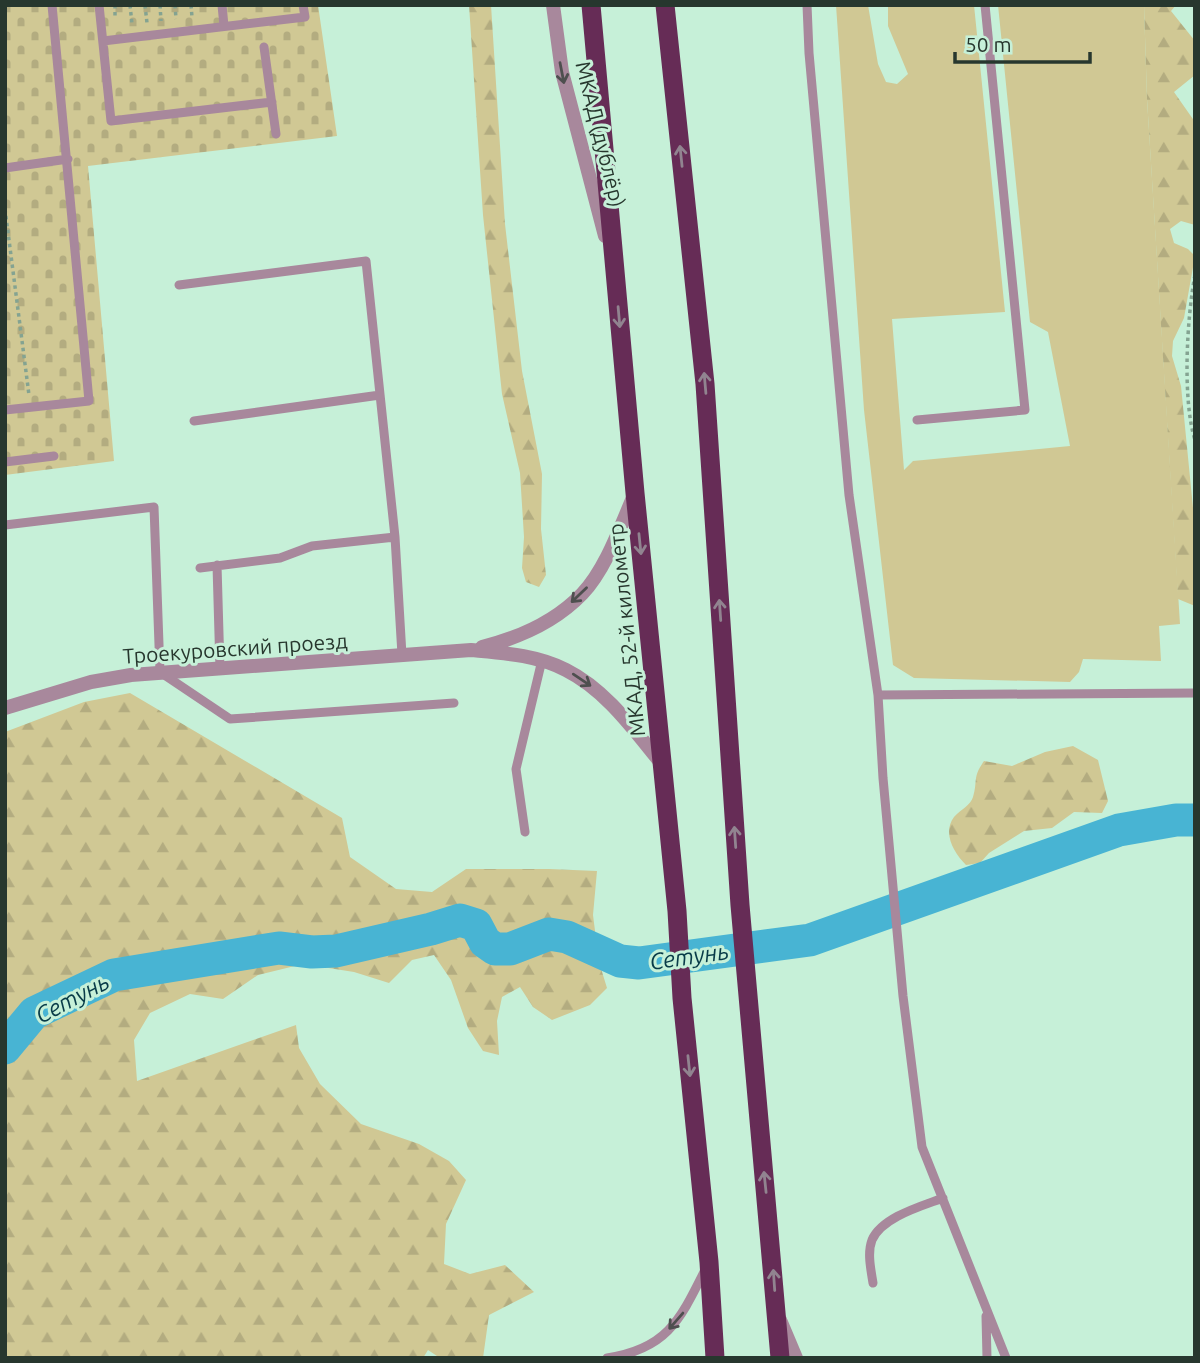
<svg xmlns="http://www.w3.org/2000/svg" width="1200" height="1363" font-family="Ubuntu,sans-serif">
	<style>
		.grass { fill: #d0c894 }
		.forest { fill: url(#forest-firs) }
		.cemetery { fill: url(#cemetery-stones) }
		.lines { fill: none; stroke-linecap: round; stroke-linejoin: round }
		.river { stroke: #48b4d3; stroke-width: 33 }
		.path { stroke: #84a391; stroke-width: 3.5; stroke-dasharray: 3.5 3.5; stroke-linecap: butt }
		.service { stroke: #a8889c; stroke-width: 9 }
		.minor { stroke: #a8889c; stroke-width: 14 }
		.tertiary { stroke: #a8889c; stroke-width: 14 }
		.trunk { stroke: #662c56; stroke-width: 19 }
		.oneway { stroke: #4e4f4f }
		.oneway2 { stroke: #918490 }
		.labels { text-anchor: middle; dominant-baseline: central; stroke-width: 6; stroke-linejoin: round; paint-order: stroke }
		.street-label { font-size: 21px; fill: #27372e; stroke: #c6f0d8 }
		.water-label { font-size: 23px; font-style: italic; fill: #083b48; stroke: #c6f0d8 }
	</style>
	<defs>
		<pattern id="forest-firs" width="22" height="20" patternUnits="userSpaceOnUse" patternTransform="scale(1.75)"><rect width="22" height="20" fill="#d0c894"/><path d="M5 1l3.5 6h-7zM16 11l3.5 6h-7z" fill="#b3ac80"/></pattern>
		<pattern id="cemetery-stones" width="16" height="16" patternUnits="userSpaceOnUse" patternTransform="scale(1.75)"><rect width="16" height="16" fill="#d0c894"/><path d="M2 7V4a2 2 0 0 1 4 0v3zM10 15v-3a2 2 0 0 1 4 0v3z" fill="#b3ac80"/></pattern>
	</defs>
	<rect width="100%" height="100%" fill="#c6f0d8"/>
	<path class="grass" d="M836 5H868L878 64 886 82 897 84 908 74 888 26V5H974L1005 312 892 319 904 470 913 461 1070 446 1048 332 1030 322 998 5H1144L1147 99 1180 624 1159 626 1161 661 1083 659 1079 672 1070 682 914 678 893 665 864 410Z"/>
	<path class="forest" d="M469 5H491L505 224 522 371 542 474 541 529 546 575 539 587 526 582 522 568 524 537 520 473 502 394 483 215Z
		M1144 5H1176L1171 11 1195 41V75L1174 92 1195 122V225L1181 221 1170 229 1174 243 1188 249 1195 256 1184 318 1173 341 1172 356 1181 386 1194 518 1195 606 1178 599 1147 99Z
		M130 693 342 818 350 857 396 889 432 892 466 869H549L597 871 593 915 599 962 607 988 590 1005 552 1020 533 1007 520 987 502 997 497 1021 499 1055 483 1051 468 1028 451 980 434 955 412 960 389 983 354 972 303 964 258 975 223 999 190 994 150 1013 134 1040 137 1081 296 1025 299 1048 320 1084 361 1124 419 1144 449 1161 466 1180 446 1224 444 1264 470 1274 505 1265 534 1292 489 1315 483 1358H440L428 1350 423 1358H5V732L84 702Z
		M1073 746 1098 760 1108 801 1102 813 1074 812 1052 828 1024 831 989 853 980 863 966 865C954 853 942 833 954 817 960 810 971 805 973 797 978 781 972 778 984 761L1012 766 1045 752Z"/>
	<path class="cemetery" d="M5 5H318L337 136 88 166 114 461 5 475Z"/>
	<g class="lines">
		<path class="river" d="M5 1048 34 1013 114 975 279 948 312 952 336 951 431 929 460 920 476 925 485 942 495 949H510L549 934 567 937 620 961 639 963 810 940 1119 830 1176 820H1195"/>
		<path class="path" d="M115 5V16
			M130 5 132 24
			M145 5 147 23
			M160 5 161 21
			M175 5 176 19
			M191 5 192 17
			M5 209 29 395
			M1195 275C1187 317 1182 399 1195 440"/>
		<path class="service" d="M99 5 111 121 272 102
			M222 5 224 26
			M807 5 809 53 849 495 878 695 883 778 903 996 922 1147 1006 1358
			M103 41 305 17 303 5
			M264 47 276 134
			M5 168 68 159
			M179 285 366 261 395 537 402 655
			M5 410 89 401 52 5
			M917 420 1025 410 985 5
			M194 421 380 395
			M5 462 54 456
			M5 525 154 507 160 672 230 719 454 703
			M217 565 220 669
			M200 568 280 558 312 546 395 537
			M878 695 1195 693
			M525 832 516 769 542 660
			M873 1283C871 1270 867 1253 872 1240 882 1217 922 1206 943 1198
			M986 1316 987 1358
			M607 1358C667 1349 680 1320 705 1270"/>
		<path class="minor" d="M553 5 562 72 605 236"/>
		<path class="tertiary" d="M482 647C518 638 556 621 582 594 606 569 621 525 635 493
			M5 708 91 682 131 675 471 650C503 653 537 655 566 670 606 690 634 730 662 764
			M780 1320 796 1358"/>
		<path class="trunk" d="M591 5 635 493 677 911 682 998 709 1262 715 1358
			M665 5 705 384 740 905 780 1358"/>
	</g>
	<defs><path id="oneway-shaft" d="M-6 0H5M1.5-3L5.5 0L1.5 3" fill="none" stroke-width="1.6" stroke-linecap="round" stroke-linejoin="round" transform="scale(1.75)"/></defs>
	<g class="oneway">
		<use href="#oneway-shaft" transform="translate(562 73) rotate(79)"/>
		<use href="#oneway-shaft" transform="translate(579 595) rotate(136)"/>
		<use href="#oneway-shaft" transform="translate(582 680) rotate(34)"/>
		<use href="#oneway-shaft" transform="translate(676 1321) rotate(131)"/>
	</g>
	<g class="oneway2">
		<use href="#oneway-shaft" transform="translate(681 156) rotate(-96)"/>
		<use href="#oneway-shaft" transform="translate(619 317) rotate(85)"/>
		<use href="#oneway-shaft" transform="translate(705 383) rotate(-95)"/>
		<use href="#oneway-shaft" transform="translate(640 544) rotate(84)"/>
		<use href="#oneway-shaft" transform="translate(720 610) rotate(-94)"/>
		<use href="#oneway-shaft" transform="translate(735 837) rotate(-94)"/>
		<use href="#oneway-shaft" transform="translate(689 1066) rotate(84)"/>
		<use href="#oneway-shaft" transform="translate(765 1182) rotate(-96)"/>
		<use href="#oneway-shaft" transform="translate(774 1280) rotate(-94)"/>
	</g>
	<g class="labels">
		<g class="street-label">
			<text transform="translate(601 134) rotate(76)">МКАД (дублёр)</text>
			<text transform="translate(626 630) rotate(-96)">МКАД, 52-й километр</text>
			<text transform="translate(235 648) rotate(-4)">Троекуровский проезд</text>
		</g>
		<g class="water-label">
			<text transform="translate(689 956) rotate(-8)">Сетунь</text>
			<text transform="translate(72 998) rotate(-28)">Сетунь</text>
		</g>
	</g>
	<rect width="1200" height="1363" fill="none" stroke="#27372e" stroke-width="14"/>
	<path d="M955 52v10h135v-10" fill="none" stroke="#27372e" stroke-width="3.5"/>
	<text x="965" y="52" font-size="21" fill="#27372e" stroke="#c6f0d8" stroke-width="5" paint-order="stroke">50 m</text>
</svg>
